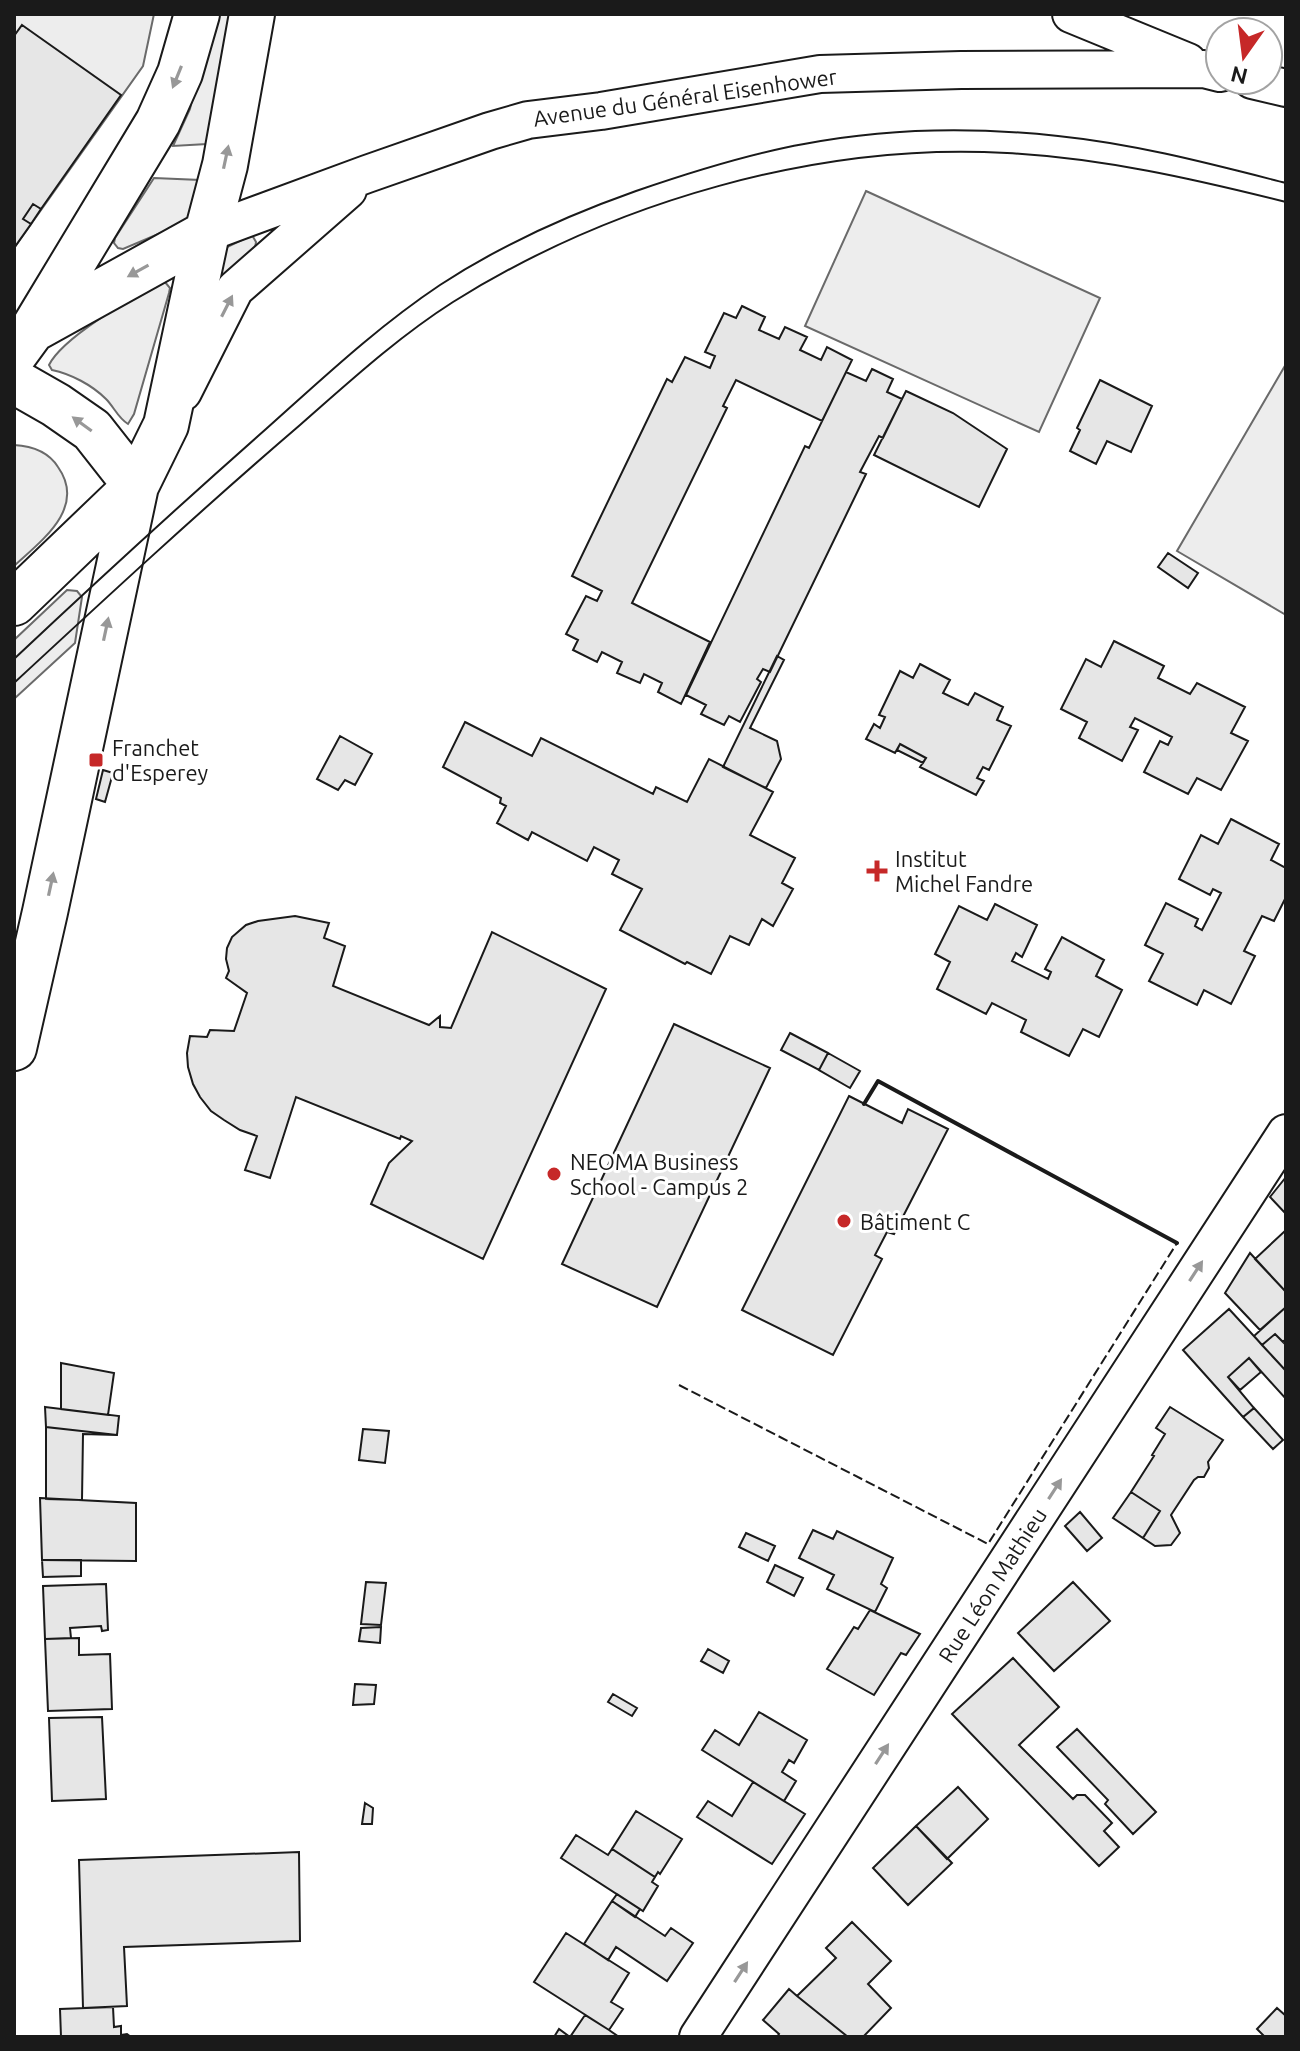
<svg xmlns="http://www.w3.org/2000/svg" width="1300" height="2051" font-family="Ubuntu,sans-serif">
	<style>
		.green { fill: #ededed; stroke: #6a6a6a; stroke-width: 2 }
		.building { fill: #e6e6e6; stroke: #1a1a1a; stroke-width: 2 }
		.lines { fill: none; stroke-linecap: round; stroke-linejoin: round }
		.street-casing { stroke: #1a1a1a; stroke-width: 40 }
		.secondary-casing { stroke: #1a1a1a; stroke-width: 48 }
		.street { stroke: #fff; stroke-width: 36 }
		.secondary { stroke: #fff; stroke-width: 44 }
		.tram { stroke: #1a1a1a; stroke-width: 2 }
		.fence { stroke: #1a1a1a; stroke-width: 2; stroke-dasharray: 10 4; stroke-linecap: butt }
		.wall { stroke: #1a1a1a; stroke-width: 4 }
		.oneway { fill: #989898 }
		.poi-dot { fill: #c62828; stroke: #fff; stroke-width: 3 }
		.labels { text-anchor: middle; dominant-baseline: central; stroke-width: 6; stroke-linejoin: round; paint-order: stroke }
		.street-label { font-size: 22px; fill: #1a1a1a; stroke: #fff }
		.poi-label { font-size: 22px; fill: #1a1a1a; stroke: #fff; text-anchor: start }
	</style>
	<rect width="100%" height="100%" fill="#fff"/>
	<path class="green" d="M14 14H154L143 66 14 248Z
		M211 14H232L207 144 173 146 190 109Z
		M154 178 200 180 191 218 182 224 123 249 118 248 114 243 115 238Z
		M866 191 1100 298 1039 432 805 326Z
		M252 235 256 242 255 248 204 332 223 249Z
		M160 282H165L170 288 169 293 134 414 128 424C118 418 114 407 106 399 92 385 71 374 52 370L49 365C63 337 132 298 160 282Z
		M1286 364V615L1177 551Z
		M14 445C32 446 48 451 58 467 87 508 41 541 14 566Z
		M67 590 77 591 82 597 75 643 14 699V640Z"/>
	<path class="building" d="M22 25 121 95 41 209 33 204 23 219 31 224 14 248V36Z
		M33 204 41 209 31 224 23 219Z
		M742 306 765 317 759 330 779 339 785 327 807 337 800 350 821 360 827 347 852 360 822 421 736 380 723 406 727 408 632 603 710 642 681 704 658 692 662 683 644 674 640 683 617 673 622 662 602 652 597 662 573 650 578 640 566 634 586 596 597 601 602 591 572 576 667 379 672 382 685 357 710 368 715 356 705 352 724 313 736 318Z
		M872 369 893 379 887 392 902 399 883 438 879 436 860 472 866 474 770 672 763 669 757 679 761 682 740 722 729 716 724 725 701 714 706 705 686 695 805 446 809 448 846 372 866 381Z
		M1100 380 1152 406 1131 452 1107 441 1096 464 1070 451 1080 430 1077 428Z
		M906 391 953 413 1007 449 979 507 874 455Z
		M1168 553 1198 573 1188 588 1158 567Z
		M1114 641 1164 666 1158 678 1190 694 1197 683 1245 707 1231 733 1248 741 1221 790 1197 778 1188 794 1144 772 1160 741 1168 745 1172 737 1135 718 1130 727 1138 730 1122 761 1079 738 1087 722 1061 709 1086 659 1101 667Z
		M777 656 784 660 750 728 777 741 781 759 766 788 723 767Z
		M920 664 950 680 943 693 968 705 975 693 1003 707 997 720 1011 726 989 770 983 767 977 778 984 781 976 795 920 767 926 758 900 744 895 753 866 739 874 724 880 728 885 717 879 715 900 671 913 678Z
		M465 722 532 756 541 738 653 794 656 787 687 802 709 759 773 792 750 835 795 858 782 883 793 889 773 926 762 919 749 945 730 936 711 974 687 962 685 964 620 930 642 889 612 874 619 860 594 847 587 861 532 832 528 840 497 823 506 806 500 803 501 798 443 767Z
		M340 736 372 754 355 785 345 780 338 790 317 779Z
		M900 744 926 758 923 763 897 750Z
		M103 770 113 773 105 802 96 799Z
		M1231 819 1279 844 1271 860 1286 868V897L1274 921 1262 916 1244 951 1255 956 1231 1004 1204 990 1197 1005 1149 981 1163 954 1145 945 1166 903 1198 919 1195 926 1202 930 1221 893 1213 889 1210 895 1179 879 1201 835 1218 844Z
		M995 904 1037 925 1022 957 1016 953 1012 961 1048 979 1051 972 1045 969 1062 937 1104 960 1096 976 1122 990 1099 1037 1083 1029 1069 1056 1021 1032 1026 1020 992 1003 986 1014 937 989 950 962 935 954 959 906 987 920Z
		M295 916 329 923 324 938 345 946 333 986 429 1025 440 1016V1027L451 1028 492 932 606 989 483 1259 371 1204 389 1163 412 1141 401 1136 400 1139 296 1097 270 1178 245 1170 257 1136 240 1130 224 1120 211 1111 200 1097 193 1084 188 1067 187 1053 190 1036 207 1037 210 1030 234 1031 247 993 226 978 229 971 226 959 227 948 232 937 246 925 258 921Z
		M674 1024 770 1068 657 1307 562 1264Z
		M790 1033 828 1053 819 1070 781 1050Z
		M828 1053 860 1071 850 1088 819 1070Z
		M849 1096 902 1123 908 1109 948 1129 894 1234 887 1232 875 1255 882 1259 833 1355 742 1310Z
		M1286 1177V1214L1270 1197Z
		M1286 1230V1292L1255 1259Z
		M1250 1253 1286 1292V1307L1260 1330 1225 1293Z
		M1286 1307V1339L1283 1342 1275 1334 1262 1345 1254 1336Z
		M1229 1309 1286 1371V1399L1249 1358 1228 1377 1254 1408 1243 1417 1183 1350Z
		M1275 1334 1286 1345V1371L1262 1345Z
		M1249 1358 1261 1372 1240 1390 1228 1377Z
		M61 1363 114 1373 108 1415 61 1409Z
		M45 1407 119 1416 117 1435 46 1427Z
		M1170 1407 1223 1440 1208 1462 1209 1468 1204 1477H1198L1194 1480 1171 1515 1180 1533 1171 1545 1155 1546 1143 1538 1160 1511 1131 1492 1154 1456 1152 1455 1165 1434 1156 1428Z
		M1254 1408 1283 1440 1273 1449 1243 1417Z
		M46 1427 117 1435 83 1434 82 1500 46 1499Z
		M363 1429 389 1431 385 1463 359 1460Z
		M1131 1492 1160 1511 1143 1538 1113 1518Z
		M40 1498 136 1503V1561L42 1560Z
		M1080 1512 1102 1538 1087 1551 1065 1526Z
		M813 1530 833 1539 837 1531 893 1558 881 1584 887 1588 875 1612 827 1589 834 1575 799 1558Z
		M746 1533 775 1546 768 1561 739 1547Z
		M42 1560H81V1576L43 1577Z
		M775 1565 803 1578 794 1596 767 1582Z
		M366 1582 386 1583 381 1625 361 1624Z
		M1073 1582 1110 1621 1054 1671 1018 1633Z
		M106 1584 108 1630 102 1631 101 1626 70 1628 71 1638 45 1639 43 1586Z
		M870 1610 920 1634 906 1655 901 1653 874 1695 827 1669 854 1627 858 1629Z
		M381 1627 380 1643 359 1641 361 1628Z
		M79 1638V1655L110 1654 112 1709 48 1711 45 1639Z
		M708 1649 729 1661 723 1673 701 1661Z
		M1013 1658 1059 1707 1019 1745 1073 1799 1077 1795H1085L1112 1823 1104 1831 1119 1847 1099 1866 952 1714Z
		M355 1684 376 1685 374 1704 353 1705Z
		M613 1694 637 1708 632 1716 608 1702Z
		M759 1712 807 1740 794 1763 789 1760 782 1772 796 1781 784 1801 702 1750 715 1730 739 1745Z
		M102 1717 106 1799 52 1801 49 1718Z
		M1077 1729 1156 1812 1133 1834 1105 1804 1108 1800 1057 1747Z
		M753 1782 805 1814 772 1864 697 1817 708 1801 732 1816Z
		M958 1787 988 1819 947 1859 916 1826Z
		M365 1803 373 1808 372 1824H362Z
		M636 1811 682 1839 660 1874 658 1872 655 1877 612 1849Z
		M916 1826 952 1863 908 1905 873 1868Z
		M576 1835 608 1855 612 1849 655 1877 652 1882 658 1886 643 1911 561 1858Z
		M299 1852 300 1941 124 1947 127 2006 83 2008 79 1860Z
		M617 1894 640 1909 635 1917 612 1901Z
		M612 1901 665 1936 671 1928 693 1943 667 1981 616 1947 608 1960 584 1944Z
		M852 1922 891 1961 868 1984 891 2008 863 2037H848L797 1996 836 1958 826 1948Z
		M566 1933 629 1973 611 2002 623 2009 609 2030 534 1982Z
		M789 1989 797 1996 848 2037H777L779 2034 763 2020Z
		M113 2007 114 2027 121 2026V2035L127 2034 131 2037H61L60 2009Z
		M1277 2008 1286 2016V2037H1265L1257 2029Z
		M585 2015 609 2030 619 2037H554L559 2029 570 2037Z"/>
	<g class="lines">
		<g class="street-casing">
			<path id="street" d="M1071 14 1188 62
				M1252 80 1286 88
				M207 233 367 174 490 131 528 120 601 111 820 74 961 70 1204 69 1220 73
				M183 392 235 289 348 190
				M698 2037 1286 1133"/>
		</g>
		<g class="secondary-casing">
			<path id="secondary" d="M34 329 207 233
				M14 355 33 329 158 122 180 73 197 14
				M14 381 56 405 92 430 136 486
				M14 603 136 486
				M14 1048 45 912 136 486 166 425 207 233 225 165 252 14"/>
		</g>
		<use href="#street" class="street"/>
		<use href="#secondary" class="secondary"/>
		<path class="tram" d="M14 659C97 581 181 504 266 429 322 379 377 327 440 285 501 245 568 215 636 191 691 172 748 154 804 144 887 128 975 127 1058 136 1136 144 1211 164 1286 183
			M14 683C108 596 202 509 300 425 349 382 398 337 453 302 613 202 818 142 1007 153 1102 158 1194 179 1286 202"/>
		<path class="fence" d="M679 1385 988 1544 1177 1243"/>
		<path class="wall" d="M864 1104 878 1081 1177 1243"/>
	</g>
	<defs><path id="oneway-solid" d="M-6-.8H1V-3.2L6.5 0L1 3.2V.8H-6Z" transform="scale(2)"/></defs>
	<g class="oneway">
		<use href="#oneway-solid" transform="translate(177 77) rotate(112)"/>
		<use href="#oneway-solid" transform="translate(226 157) rotate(-78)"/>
		<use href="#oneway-solid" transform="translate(138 271) rotate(151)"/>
		<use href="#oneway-solid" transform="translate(227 306) rotate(-63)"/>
		<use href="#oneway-solid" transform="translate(82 424) rotate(-144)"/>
		<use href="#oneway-solid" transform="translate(106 629) rotate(-78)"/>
		<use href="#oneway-solid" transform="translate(51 884) rotate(-78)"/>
		<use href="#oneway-solid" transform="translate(1196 1271) rotate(-57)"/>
		<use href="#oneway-solid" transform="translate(1055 1489) rotate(-57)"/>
		<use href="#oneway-solid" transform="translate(882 1754) rotate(-57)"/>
		<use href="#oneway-solid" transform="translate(741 1972) rotate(-57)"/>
	</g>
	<g class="poi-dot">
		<rect x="88" y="752" width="16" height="16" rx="4"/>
		<path d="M873 859h8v8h8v8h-8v8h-8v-8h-8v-8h8z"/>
		<circle cx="554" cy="1174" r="8"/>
		<circle cx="844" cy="1221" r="8"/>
	</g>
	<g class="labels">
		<g class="street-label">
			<text transform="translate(685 97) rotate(-8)">Avenue du Général Eisenhower</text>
			<text transform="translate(992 1585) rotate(-57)">Rue Léon Mathieu</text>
		</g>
		<g class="poi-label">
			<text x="112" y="747">Franchet<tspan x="112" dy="25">d'Esperey</tspan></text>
			<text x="895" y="858">Institut<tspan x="895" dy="25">Michel Fandre</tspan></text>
			<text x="570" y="1161">NEOMA Business<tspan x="570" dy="25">School - Campus 2</tspan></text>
			<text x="860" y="1221">Bâtiment C</text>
		</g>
	</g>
	<rect width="1300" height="2051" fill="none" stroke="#1a1a1a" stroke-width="32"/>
	<g transform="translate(1244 56) rotate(194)"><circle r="38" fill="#ffffff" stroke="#a3a3a3" stroke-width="2"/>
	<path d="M0-6L14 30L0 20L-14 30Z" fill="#c62828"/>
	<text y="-12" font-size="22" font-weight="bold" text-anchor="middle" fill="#1a1a1a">N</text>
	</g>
</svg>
